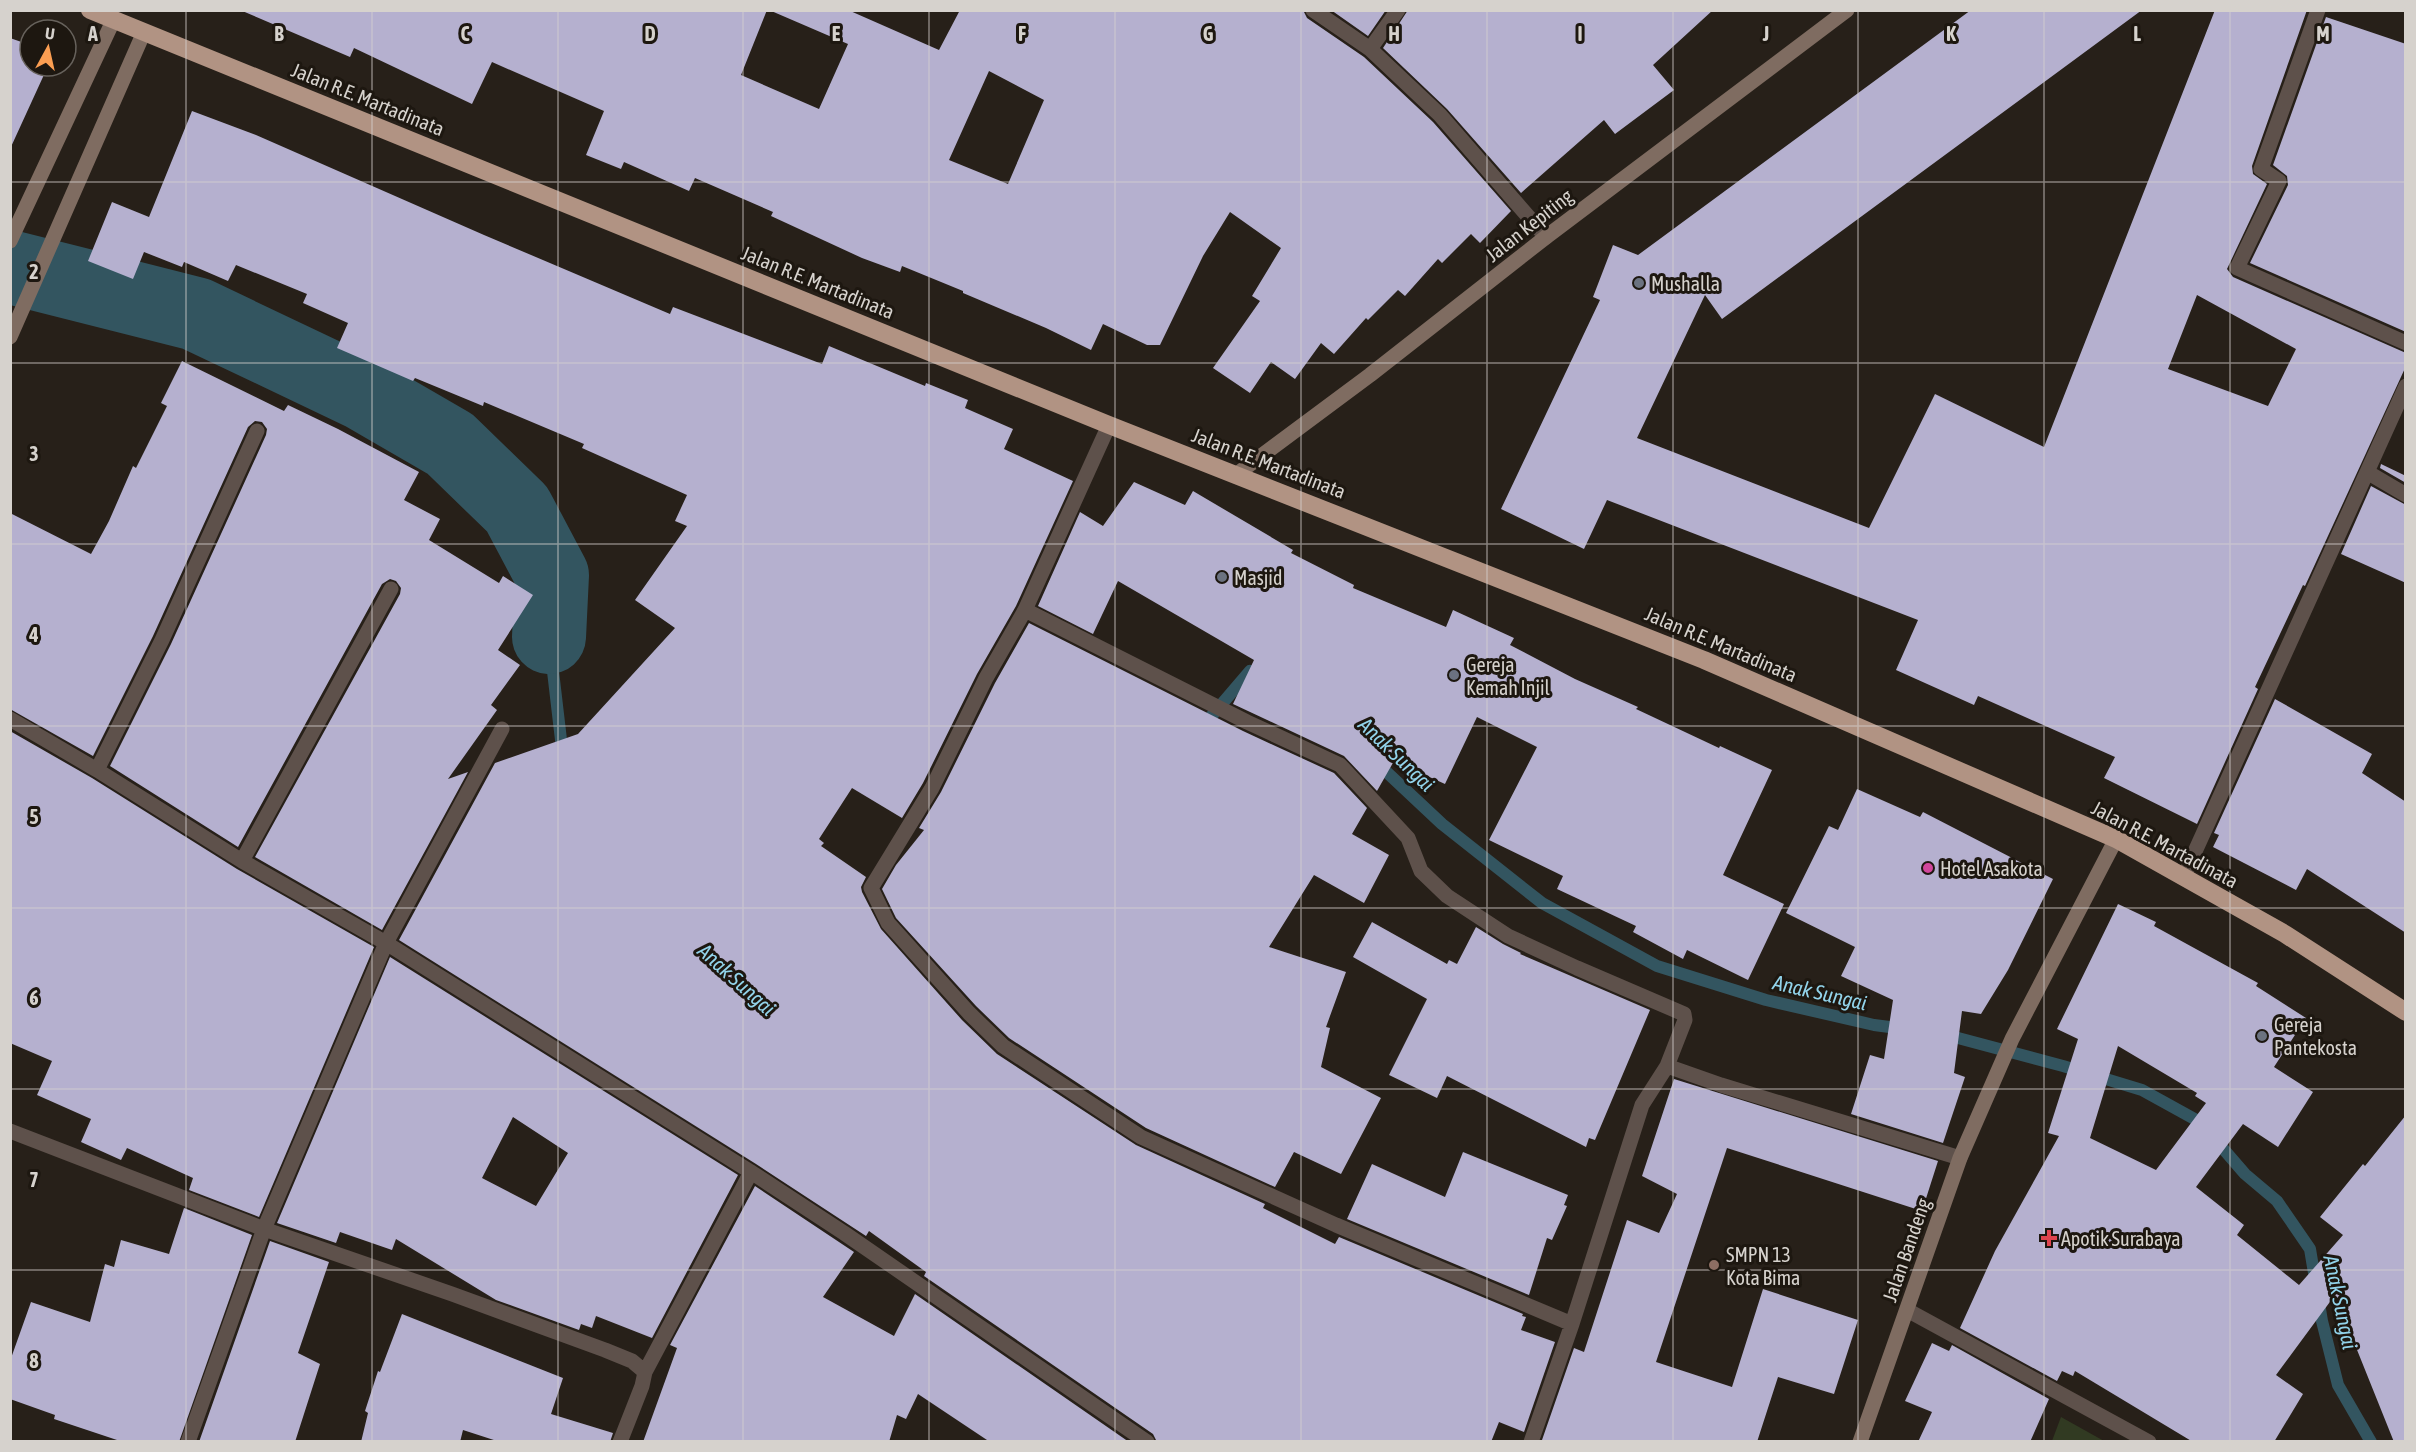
<svg xmlns="http://www.w3.org/2000/svg" width="2416" height="1452" font-family="'Asap Condensed',sans-serif">
	<style>
		.green { fill: #313a22 }
		.lines { fill: none; stroke-linecap: round; stroke-linejoin: round }
		.stream { stroke: #335560; stroke-width: 12 }
		.river { stroke: #335560; stroke-width: 74 }
		.building { fill: #b5b0cf; fill-rule: evenodd }
		.street { stroke: #5e514b; stroke-width: 15 }
		.secondary { stroke: #7f6c61; stroke-width: 15 }
		.highway { stroke: #b19383; stroke-width: 18 }
		.grid { fill: none; stroke: #d6d2cd; stroke-width: 1.5; stroke-opacity: 0.55 }
		.worship-dot { fill: #6b7280; stroke: #1d1710; stroke-width: 2 }
		.hotel-dot { fill: #d1479c; stroke: #1d1710; stroke-width: 2 }
		.health-dot { fill: #e0444e; stroke: #1d1710; stroke-width: 2 }
		.education-dot { fill: #8d6e63; stroke: #1d1710; stroke-width: 2 }
		.labels { text-anchor: middle; dominant-baseline: central; stroke-width: 6; stroke-linejoin: round; paint-order: stroke }
		.street-label { font-size: 20px; fill: #d6d2cd; stroke: #1d1710 }
		.poi-label { font-size: 20px; fill: #d6d2cd; stroke: #1d1710; text-anchor: start }
		.water-label { font-size: 21px; font-style: italic; fill: #92d3ea; stroke: #1d1710 }
		.grid-label { font-size: 20px; text-anchor: middle; font-weight: bold; fill: #d6d2cd; stroke: #1d1710; stroke-width: 6; stroke-linejoin: round; paint-order: stroke }
	</style>
	<rect width="100%" height="100%" fill="#272019"/>
	<path class="green" d="M2061 1417 2104 1441H2052Z"/>
	<g class="lines">
		<path class="stream" d="M549 637 563 757
			M1203 726 1250 671 1260 677
			M1377 763 1442 824 1542 903 1657 966 1766 1000 1874 1025 1905 1029
			M1943 1034 2063 1066 2142 1090 2200 1122 2245 1174 2277 1201 2310 1249 2322 1321 2338 1385 2371 1442"/>
		<path class="river" d="M10 267 196 314 362 393 450 444 517 509 552 575 549 637"/>
	</g>
	<path class="building" d="M240 10H767L741 75 819 109 848 44 769 10H848L939 50 960 10H1303L1307 18 1364 57 1433 122 1511 211 1480 243 1471 234 1442 263 1438 259 1405 296 1398 290 1368 320 1366 318 1334 354 1321 343 1295 379 1271 362 1250 393 1213 368 1260 301 1252 296 1281 248 1230 212 1203 256 1160 345H1147L1103 324 1091 350 1046 328 963 293V291L902 266 900 272 862 258 771 216 773 212 695 178 689 191 624 162 621 169 586 155 604 111 492 62 472 104 354 48 350 57ZM989 71 1044 100 1008 184 949 160Z
		M1331 10H1386L1368 36Z
		M1408 10H1713L1653 65 1674 90 1615 134 1604 120 1521 193 1447 109 1383 48Z
		M1971 10H2142L1722 319 1705 295 1637 438 1869 528 1935 394 2044 447 2215 10H2307L2252 166 2253 174 2267 184 2227 269 2233 277 2406 353V366L2305 586 2303 585 2255 687 2258 689 2197 824 2104 778 2115 757 1978 696 1974 705 1896 670 1918 620 1607 500 1584 549 1501 509 1600 300 1593 297 1613 245 1638 255ZM2197 295 2296 349 2268 406 2168 369Z
		M2326 17 2406 44V332L2250 263 2288 185 2287 176 2273 165Z
		M10 38 30 45V66H48L10 149Z
		M192 111 256 135 484 235 670 314 673 307 822 364 829 346 925 386 926 383 968 400 965 408 1013 429 1004 449 1073 481 1016 606 977 674 923 783 902 818 852 788 819 839 824 843 821 846 866 877 861 887 862 892 881 929 962 1020 997 1054 1136 1145 1265 1204 1263 1208 1335 1244 1339 1237 1523 1314 1522 1316 1526 1317 1521 1330 1555 1342 1524 1432 1499 1422 1491 1442H1157L1153 1434 924 1276 926 1272 869 1231 866 1236 756 1164 399 940 495 763 578 734 675 628 635 600 687 526 675 521 687 495 582 448 584 444 484 402 483 406 415 378 413 381 337 348 348 323 303 303 307 294 236 265 228 281 184 262 182 267 144 252 133 279 88 261 112 202 149 217Z
		M182 361 284 411 288 405 338 429 419 472 404 500 440 519 429 540 499 583 503 576 533 595 498 650 520 665 491 705 497 710 448 779 468 772 382 930 255 857 400 594 401 588 396 581 390 579 382 584 238 847 110 766 171 644 266 435 267 429 262 422 255 421 248 427 153 636 93 756 10 709V513L91 554 109 521 133 466 136 468 167 406 161 403Z
		M2381 464 2406 476V483L2380 468Z
		M1134 482 1185 505 1193 491 1293 550 1291 553 1354 585 1353 588 1446 627 1453 610 1514 638 1510 645 1575 679 1638 707 1636 709 1719 748 1720 746 1772 770 1723 875 1784 904 1748 980 1687 950 1683 959 1633 932 1636 926 1557 889 1563 876 1489 840 1537 747 1477 717 1445 784 1394 761 1377 791 1344 756 1233 704 1254 660 1118 581 1093 634 1038 606 1080 512 1103 526Z
		M2371 486 2406 505V583L2341 554Z
		M1029 623 1243 731 1334 773 1367 808 1352 834 1389 855 1364 903 1314 875 1269 947 1346 972 1326 1027 1330 1028 1321 1067 1381 1098 1341 1174 1294 1152 1275 1187 1146 1128 1009 1038 976 1006 896 918 882 889 896 865 924 830 919 828 941 792 995 683Z
		M2275 699 2372 754 2362 773 2406 802V933L2307 869 2296 890 2213 847 2219 835 2214 833Z
		M10 731 92 778 237 869 374 947 259 1217 189 1190 193 1178 127 1148 121 1160 81 1142 91 1119 37 1095 52 1061 10 1043Z
		M1857 789 1920 817 1923 812 2053 879 2008 970 1981 1014 1962 1011 1954 1073 1965 1077 1943 1143 1851 1114 1870 1055 1884 1059 1893 1000 1841 976 1855 947 1786 913 1829 826 1838 830Z
		M2118 904 2156 922 2154 926 2258 983 2256 986 2306 1018 2274 1067 2313 1092 2278 1147 2243 1124 2196 1187 2244 1225 2237 1235 2299 1285 2343 1235 2320 1217 2363 1164 2365 1166 2406 1115V1442H2394L2335 1295 2276 1375 2303 1394 2274 1442H2193L2075 1371 2073 1376 2062 1371 2057 1381 1960 1328 1995 1251 2059 1136 2048 1133 2078 1039 2057 1029ZM2118 1046 2197 1093 2195 1096 2206 1103 2156 1170 2090 1138Z
		M1372 922 1447 964 1449 960 1457 964 1476 927 1503 944 1521 953 1520 954 1650 1010 1595 1140 1589 1138 1586 1147 1447 1076 1437 1098 1389 1075 1427 999 1353 957Z
		M390 957 738 1175 652 1338 596 1316 592 1328 581 1324 579 1330 496 1300 396 1239 392 1250 340 1232 336 1243 277 1223ZM513 1117 568 1153 536 1206 482 1178Z
		M1674 1079 1938 1161 1922 1211 1727 1148 1656 1362 1732 1387 1763 1289 1858 1320 1834 1394 1778 1377 1757 1442H1545L1542 1440 1574 1348 1584 1352 1627 1220 1659 1233 1677 1194 1642 1176Z
		M1463 1152 1568 1195 1564 1205 1567 1206 1552 1240 1547 1238 1529 1295 1347 1219 1372 1164 1445 1197Z
		M755 1186 854 1252 823 1297 894 1336 915 1294 1129 1442H990L918 1394 906 1419 897 1415 889 1442H643L677 1348 670 1345Z
		M184 1208 252 1235 179 1442H123L54 1419 55 1415 10 1399V1361L31 1302 90 1322 105 1264 114 1267 121 1240 169 1254Z
		M270 1241 329 1262 298 1353 320 1364 295 1442H199Z
		M402 1314 563 1378 551 1414 613 1433 610 1442H500L463 1430 460 1442H361L368 1413 365 1411 378 1371 380 1372Z
		M1932 1343 1949 1351 1952 1345 2049 1399 2030 1442H1918L1932 1412 1905 1401Z"/>
	<g class="lines">
		<path class="street" d="M1313 10 1370 49 1440 115 1546 237
			M2318 10 2261 169 2279 181 2237 268 2406 343
			M1370 49 1398 10
			M1109 425 1025 610 986 678 932 788 871 888 888 923 969 1013 1003 1046 1141 1137 1336 1225 1572 1324
			M2367 472 2406 495
			M1025 610 1247 722 1340 765 1408 838 1421 871 1447 896 1508 936 1577 968 1684 1014 1685 1020 1667 1066 1721 1085 1960 1158
			M10 719 97 770 242 861 386 943 751 1172 844 1233 1147 1442
			M97 770 162 640 257 431
			M242 861 391 589
			M2183 878 2406 386
			M10 1131 264 1229 452 1294 605 1350 632 1361 645 1372
			M1907 1310 2149 1442
			M188 1442 264 1229 386 943 502 729
			M620 1442 642 1386 645 1372 751 1172
			M1531 1442 1572 1324 1642 1105 1667 1066"/>
		<path class="secondary" d="M10 241 113 21
			M10 337 144 32
			M1237 474 1370 375 1546 237 1847 10
			M1860 1442 1960 1158 2012 1039 2116 839"/>
		<path class="highway" d="M90 10 1109 425 1704 660 2116 839 2285 934 2406 1012"/>
	</g>
	<path class="grid" d="M186 10V1442M372 10V1442M558 10V1442M743 10V1442M929 10V1442M1115 10V1442M1301 10V1442M1487 10V1442M1673 10V1442M1858 10V1442M2044 10V1442M2230 10V1442M10 182H2406M10 363H2406M10 544H2406M10 726H2406M10 908H2406M10 1089H2406M10 1270H2406"/>
	<g class="worship-dot">
		<circle cx="1639" cy="283" r="6"/>
		<circle cx="1222" cy="577" r="6"/>
		<circle cx="1454" cy="675" r="6"/>
		<circle cx="2262" cy="1036" r="6"/>
	</g>
	<circle class="hotel-dot" cx="1928" cy="868" r="6"/>
	<path class="health-dot" d="M2046 1229h6v6h6v6h-6v6h-6v-6h-6v-6h6z"/>
	<circle class="education-dot" cx="1714" cy="1265" r="6"/>
	<g class="labels">
		<g class="street-label">
			<text transform="translate(368 99) rotate(22)">Jalan R.E. Martadinata</text>
			<text transform="translate(1529 225) rotate(-38)">Jalan Kepiting</text>
			<text transform="translate(818 282) rotate(22)">Jalan R.E. Martadinata</text>
			<text transform="translate(1269 463) rotate(21)">Jalan R.E. Martadinata</text>
			<text transform="translate(1721 644) rotate(23)">Jalan R.E. Martadinata</text>
			<text transform="translate(2165 844) rotate(28)">Jalan R.E. Martadinata</text>
			<text transform="translate(1906 1250) rotate(-71)">Jalan Bandeng</text>
		</g>
		<g class="poi-label">
			<text x="1651" y="283">Mushalla</text>
			<text x="1234" y="577">Masjid</text>
			<text x="1466" y="664">Gereja<tspan x="1466" dy="23">Kemah Injil</tspan></text>
			<text x="1940" y="868">Hotel Asakota</text>
			<text x="2274" y="1024">Gereja<tspan x="2274" dy="23">Pantekosta</tspan></text>
			<text x="2061" y="1238">Apotik Surabaya</text>
			<text x="1726" y="1254">SMPN 13<tspan x="1726" dy="23">Kota Bima</tspan></text>
		</g>
		<g class="water-label">
			<text transform="translate(1397 754) rotate(44)">Anak Sungai</text>
			<text transform="translate(737 979) rotate(42)">Anak Sungai</text>
			<text transform="translate(1820 992) rotate(13)">Anak Sungai</text>
			<text transform="translate(2341 1302) rotate(78)">Anak Sungai</text>
		</g>
	</g>
	<g class="grid-label">
		<text x="93" y="41">A</text>
		<text x="279" y="41">B</text>
		<text x="465" y="41">C</text>
		<text x="650" y="41">D</text>
		<text x="836" y="41">E</text>
		<text x="1022" y="41">F</text>
		<text x="1208" y="41">G</text>
		<text x="1394" y="41">H</text>
		<text x="1580" y="41">I</text>
		<text x="1766" y="41">J</text>
		<text x="1951" y="41">K</text>
		<text x="2137" y="41">L</text>
		<text x="2323" y="41">M</text>
		<text x="34" y="279">2</text>
		<text x="34" y="461">3</text>
		<text x="34" y="642">4</text>
		<text x="34" y="824">5</text>
		<text x="34" y="1005">6</text>
		<text x="34" y="1187">7</text>
		<text x="34" y="1368">8</text>
	</g>
	<rect width="2416" height="1452" fill="none" stroke="#d6d2cd" stroke-width="24"/>
	<g transform="translate(48 48) rotate(8)"><circle r="28" fill="#1d1710" stroke="#67625c" stroke-width="1.5"/>
	<path d="M0-4.5L10 22L0 15L-10 22Z" fill="#fb9e52"/>
	<text y="-9" font-size="16" font-weight="bold" text-anchor="middle" fill="#d6d2cd">U</text>
	</g>
</svg>
